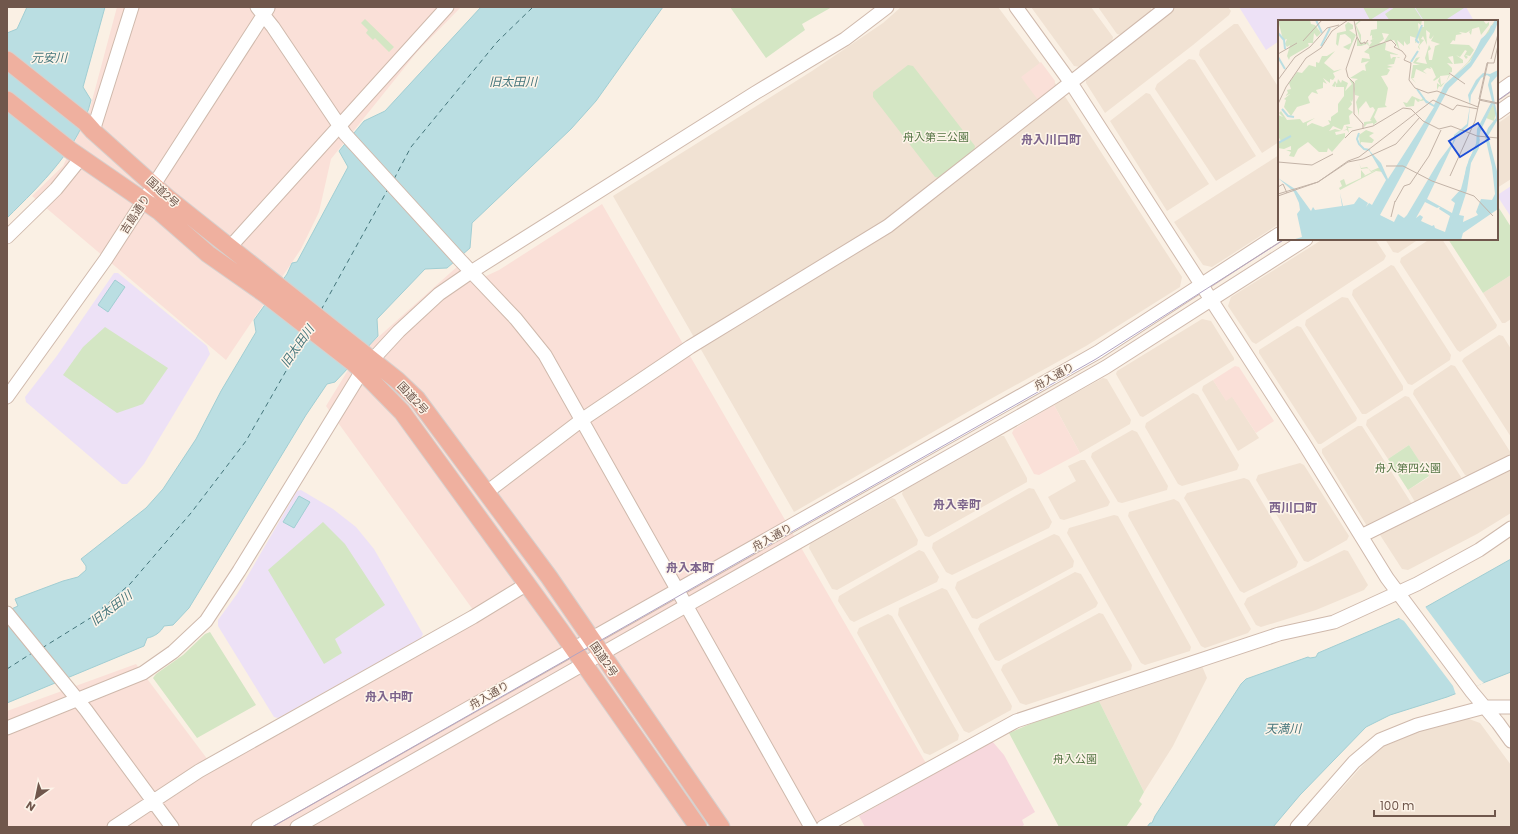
<svg xmlns="http://www.w3.org/2000/svg" width="1518" height="834" font-family="Poppins,'Noto Sans JP',sans-serif">
	<style>
		.residential { fill: #f1e2d3 }
		.commercial { fill: #fae0d8 }
		.education { fill: #ede1f6 }
		.medical { fill: #f7d8dd }
		.green { fill: #d4e6c4 }
		.water { fill: #badee2; stroke: #a1ced3 }
		.pier { fill: #faf0e4 }
		.lines { fill: none; stroke-linecap: round; stroke-linejoin: round }
		.ferry { stroke: #44757b; stroke-width: 1; stroke-dasharray: 5 4; stroke-linecap: butt }
		.secondary-casing { stroke: #cfb9ac; stroke-width: 15 }
		.highway-casing { stroke: #d7d0cd; stroke-width: 19 }
		.secondary { stroke: #fff; stroke-width: 13 }
		.highway { stroke: #efb09f; stroke-width: 17 }
		.tram { stroke: #b2a4c2; stroke-width: 1 }
		.labels { text-anchor: middle; dominant-baseline: central; stroke-width: 3; stroke-linejoin: round; paint-order: stroke }
		.park-label { font-size: 11px; fill: #557545; stroke: #fdf4e9 }
		.street-label { font-size: 11px; fill: #70574c; stroke: #fdf4e9 }
		.water-label { font-size: 12px; font-style: italic; fill: #44757b; stroke: #fdf4e9 }
		.neighbourhood-label { font-size: 12px; font-weight: bold; fill: #7c648c; stroke: #fdf4e9 }
		.inset-river { fill: none; stroke: #badee2; stroke-width: 2 }
		.inset-road { fill: none; stroke: #c3b3a7; stroke-width: 1 }
		.view { fill: #1d4ed8; fill-opacity: 0.15; stroke: #1d4ed8; stroke-width: 2 }
		.inset-edge { fill: none; stroke: #70574c; stroke-width: 2 }
	</style>
	<rect width="100%" height="100%" fill="#faf0e4"/>
	<path class="residential" d="M901 7H998L1064 95 1182 277 1180 287 1086 346 978 406 794 512 613 196 812 71 883 23Z
		M1031 7H1091L1113 37 1112 43 1080 67 1074 66Z
		M1098 7H1151V12L1122 35 1117 34Z
		M1176 7H1228L1231 11 1229 15 1193 45 1105 113 1086 83V78Z
		M1234 24H1238L1279 88V142L1262 153 1199 55 1200 50Z
		M1189 59 1195 60 1256 156 1216 181 1155 89 1157 84Z
		M1146 93 1150 94 1209 184 1167 211 1110 121Z
		M1511 114V179L1497 188V124Z
		M1279 155V224L1212 267 1203 265 1174 222Z
		M1323 239H1375L1386 256 1384 260 1256 344 1252 342 1228 306 1231 297Z
		M1385 239H1419L1398 253 1393 252Z
		M1430 239H1442L1497 325 1496 328 1460 352 1457 350 1400 262 1401 258Z
		M1391 265 1394 266 1451 355 1450 360 1412 385 1408 384 1352 295 1353 290Z
		M1511 275V319L1505 323H1502L1483 293Z
		M1342 297 1348 298 1403 386V390L1366 414H1362L1305 325 1306 320Z
		M1202 319 1211 321 1234 358V360L1143 417 1140 416 1116 374 1117 371Z
		M1297 326 1301 327 1357 418 1356 421 1321 444H1318L1259 353V350Z
		M1499 335 1503 336 1511 349V437L1462 361 1464 358Z
		M1451 365 1455 366 1511 453 1509 458 1472 477 1465 475 1413 394 1414 390Z
		M1103 378 1107 379 1131 420 1130 424 1080 453 1054 405Z
		M1213 380 1226 400 1232 396 1259 438 1238 451 1202 390 1203 386Z
		M1193 393 1198 395 1239 465 1237 470 1182 486 1178 484 1145 427 1146 423Z
		M1405 396 1409 397 1461 477 1459 483 1420 504 1415 502 1408 490 1429 477 1409 445 1388 459 1366 425 1367 420Z
		M1358 426H1362L1412 504 1411 507 1367 526 1322 453V449Z
		M1132 430 1137 432 1168 486 1167 490 1122 503 1118 502 1091 457 1092 453Z
		M1001 436H1004L1027 478V482L929 537 925 536 902 494 903 491Z
		M1081 460H1085L1110 502 1108 506 1064 520 1060 519 1048 497 1076 481 1068 466Z
		M1300 463 1304 465 1349 536 1347 540 1308 562 1304 561 1256 480 1258 475Z
		M1511 466V513L1477 534 1408 570 1402 569 1380 535 1382 530Z
		M1244 478 1249 480 1298 562 1296 567 1244 593 1240 591 1184 498 1187 493Z
		M1029 488 1034 489 1052 522 1049 528 952 575 946 572 932 548 933 543Z
		M892 498 895 499 918 540 917 545 837 590 832 589 809 548 810 544Z
		M1174 499 1179 502 1251 629 1248 633 1205 648 1201 646 1128 516 1129 512Z
		M1114 515 1118 516 1191 647 1190 651 1145 665 1141 663 1067 533 1069 528Z
		M1054 534 1059 536 1074 561 1073 567 977 619 972 618 955 588 957 582Z
		M919 550 924 552 939 577 937 582 854 622 850 620 838 601 839 596Z
		M1344 550 1348 551 1368 585 1364 590 1316 610 1261 627 1256 625 1244 604 1247 598Z
		M1075 572 1081 574 1098 603 1096 607 999 661 995 660 978 629 980 624Z
		M942 588 947 590 1012 706 1011 710 969 733 964 731 898 615 899 608Z
		M1099 613 1103 614 1132 665 1131 670 1026 705 1020 703 1001 670 1003 665Z
		M888 614 892 616 959 735 958 740 930 755 924 753 857 633 859 628Z
		M1202 666 1207 678 1173 746 1144 792 1099 701Z
		M1461 716 1480 723 1511 765V827H1307L1382 744Z"/>
	<path class="commercial" d="M117 7H461L417 52 331 159 319 212 301 249 226 360 32 196 63 166 89 112Z
		M1041 62 1055 81 1054 87 1038 100 1021 77Z
		M602 204 927 765 812 827H7V711L136 664 211 764 476 614 326 406 356 357 468 257 484 277 499 270Z
		M1235 366 1239 367 1274 421 1256 433 1232 397 1226 401 1213 380Z
		M1054 405 1080 453 1039 475 1034 474 1012 433 1014 429Z"/>
	<path class="education" d="M1239 7H1466L1474 21H1279V41L1266 50Z
		M1511 186V217L1498 197 1499 194Z
		M114 273H118L207 346 210 354 144 464 127 484H122L26 402 25 397 56 357Z
		M301 490 333 509 356 527 374 549 423 634 421 638 278 718 274 717 218 626V620L237 594 297 491Z"/>
	<path class="medical" d="M992 741 1004 755 1035 812 1022 820 1024 825 1021 827H865L859 816Z"/>
	<path class="green" d="M730 7H832L802 24 805 30 766 58Z
		M1363 7H1391L1370 20Z
		M1395 7H1414L1423 21H1390L1385 14Z
		M1415 7H1463L1464 8 1444 21H1424Z
		M365 19 394 47 389 52 375 38 373 40 366 33 368 30 361 23Z
		M908 65 913 66 975 146 974 151 939 178 935 177 873 97V92Z
		M1497 205 1511 227V275L1483 293 1448 239H1497Z
		M105 327 168 368 143 404 117 413 63 375 83 347Z
		M1409 445 1429 476 1408 490 1388 459Z
		M323 522 345 544 385 605 335 639 342 653 324 664 268 570Z
		M210 632 256 705 197 738 153 678 156 674 183 655 205 634Z
		M1099 701 1144 792 1139 801 1142 804 1126 827H1059L1009 733 1042 719Z"/>
	<path class="water" d="M27 7H105L83 87 91 100C80 148 41 184 7 218V33L17 29Z
		M481 7H663L596 101 571 129 472 223 470 248 447 268 425 269 377 319 378 336 335 382 327 384 306 415 189 608 173 625 164 626C161 632 154 637 147 638L144 646 7 703V611L18 606 15 599 63 581 78 577 86 570V566L81 559 146 508 163 489 196 439 221 391 256 332 254 320 287 274 292 263 297 262 348 167 339 151 364 121 385 111Z
		M115 280 125 287 108 312 98 305Z
		M299 496 310 502 294 528 283 522Z
		M1511 559V672L1447 697 1390 715 1366 727 1300 795 1273 827H1147L1150 823H1152L1155 816 1241 684 1246 679 1308 657 1310 658 1316 657 1318 653 1426 607Z"/>
	<path class="pier" d="M1425 605 1426 608 1479 679 1484 683 1456 695 1453 686 1404 621 1397 617Z"/>
	<g class="lines">
		<path class="ferry" d="M394 179 411 147 497 42 533 7
			M321 310 388 189
			M42 648 92 617 130 584 191 513 246 441 306 336
			M7 669 32 653"/>
		<g class="secondary-casing">
			<path id="secondary" d="M257 7 273 27 345 134 460 260 516 319 545 355 811 827
				M1016 7 1071 83 1303 442 1387 578 1472 692 1498 723 1511 741
				M1497 93 1511 83
				M1497 113 1511 103
				M93 131 132 7
				M7 237 56 189 81 158
				M230 247 447 7
				M7 397 106 259 268 8
				M487 492 583 419 690 347 888 226 1167 7
				M1361 536 1511 462
				M7 613 86 710 172 827
				M7 728 143 673 173 652 206 621 239 571 362 371 399 331 439 294 471 272 755 93 845 39 887 7
				M114 827 199 771 473 617 527 584
				M258 827 1098 352 1279 234
				M297 827 1106 367 1306 239
				M823 827 1016 721 1279 634 1334 622 1417 584 1479 550 1511 528
				M1297 827 1354 762 1380 740 1417 725 1485 707H1511"/>
		</g>
		<g class="highway-casing">
			<path id="highway" d="M7 60 85 122 93 131 169 199 397 380 417 399 549 577 721 827
				M7 100 70 150 160 212 208 254 265 294 355 364 402 412 561 631 698 827"/>
		</g>
		<use href="#secondary" class="secondary"/>
		<use href="#highway" class="highway"/>
		<path class="tram" d="M1497 101 1511 91
			M272 827 1096 359 1285 239"/>
	</g>
	<g class="labels">
		<g class="park-label">
			<text x="936" y="137">舟入第三公園</text>
			<text x="1408" y="468">舟入第四公園</text>
			<text x="1075" y="759">舟入公園</text>
		</g>
		<g class="street-label">
			<text transform="translate(163 192) rotate(42)">国道2号</text>
			<text transform="translate(135 214) rotate(-57)">吉島通り</text>
			<text transform="translate(1054 376) rotate(-29)">舟入通り</text>
			<text transform="translate(413 398) rotate(47)">国道2号</text>
			<text transform="translate(772 537) rotate(-29)">舟入通り</text>
			<text transform="translate(604 659) rotate(55)">国道2号</text>
			<text transform="translate(489 695) rotate(-30)">舟入通り</text>
		</g>
		<g class="water-label">
			<text x="49" y="57">元安川</text>
			<text x="513" y="81">旧太田川</text>
			<text transform="translate(297 346) rotate(-55)">旧太田川</text>
			<text transform="translate(111 608) rotate(-37)">旧太田川</text>
			<text x="1283" y="728">天満川</text>
		</g>
		<g class="neighbourhood-label">
			<text x="1051" y="139">舟入川口町</text>
			<text x="957" y="504">舟入幸町</text>
			<text x="1293" y="507">西川口町</text>
			<text x="690" y="567">舟入本町</text>
			<text x="389" y="696">舟入中町</text>
		</g>
	</g>
	<g transform="translate(1278 20)">
		<rect width="220" height="220" fill="#faf0e4"/>
		<path d="M0 0H32L33 4 37 5 43 13 39 17 36 13 35 23H30L31 26 12 37 11 40 9 36 12 25 9 27 7 24 9 19 6 20 4 16ZM78 0H84L78 5 83 15V22L87 24 90 22 91 26 94 22 92 21 96 18 94 19V15L92 16 93 10 99 9V0H144L143 5 140 3 141 13 142 7H146V0H205L208 4 211 2V5L203 15 201 7 194 9 193 15 191 12 193 10 188 13 181 12 184 14 178 15 177 21 175 20 172 24 191 25 196 30 192 36 187 35 190 37 188 39 186 36 189 31 187 30 182 37 178 35 185 40V43L176 44 175 36 170 37 175 44 169 43 174 48V52L171 53 172 55 168 62 171 55 162 56 163 65 167 62 163 67 161 66 159 70V63L163 66 160 61 162 57 156 61 155 60 158 57 154 48 152 47 153 49 149 48 145 51 149 54 138 49 136 58H134L138 63 133 58 135 45H142L135 43 138 38 142 37 138 42 149 44 147 38 151 25 153 29 150 31 151 40H154L157 26 162 24 153 21 156 15 153 19 151 18 152 13 148 10 149 25 145 16 143 19 146 20 141 26 142 30 140 27 142 23 140 17 139 22 137 23 138 18 132 16V23L129 25 126 21V26L119 20 122 31 116 20 106 22 111 14 104 13 106 19 101 23H108L107 30 121 35 112 34 113 39 115 37H121L122 38 118 37 116 44 109 45 115 47 109 48 112 50 109 55 103 56 110 68 107 85 109 87 100 88 96 97 99 102 95 105V103L89 104 86 107V102L94 101 92 100 97 90 95 87 92 88 88 81 81 89V96L78 82 81 76 77 75 76 69 77 61 80 59 72 58 85 50 88 51 87 45 91 41 83 43 84 38 92 39 91 34 86 32 92 27 89 24 83 26H79V18L83 23 77 4 81 1ZM217 0 212 11 192 41 168 64 190 42ZM70 2 75 5V9L71 10 78 15 71 30 65 27 73 23V19L67 14 62 15 60 26 58 24 59 13 68 11 67 5ZM57 31 46 43 56 51 64 49 55 53 57 57 55 60 52 59V63L45 58 49 64 45 62V68L38 70 40 74 34 72 30 77 32 83 19 87 13 96 6 87 8 80 6 79 12 74 7 76 10 73 9 70 13 69 11 63 16 56 19 52 24 53 31 45 38 47V42L41 43 44 36H49ZM60 59 63 63 64 60 70 63 67 71 74 64 71 59 76 62 75 79 74 82 72 80 74 84 70 89 75 92 71 96 72 104 66 105 64 110 55 106 51 111 57 109 64 111 69 109 68 106 75 108H70L71 113 69 110 57 112 58 115 67 113V117L54 132 50 128 49 132H41L30 122 20 129 16 137 11 136 13 132 8 130H13V126L6 129 0 128V123L3 121 0 116V95L5 97 1 93 3 91 9 100 22 99 25 103 37 98 29 103V106L34 103 45 107 52 104 50 100 53 101V97L60 92V84L66 76V67H58V63L57 67 54 66 57 61 59 64ZM134 76 143 80 146 77 147 80 143 81 140 80 142 81 140 82 137 79 136 86 128 87 125 82 129 83ZM215 84 218 92 216 101 208 98ZM88 110 96 113 91 116 96 120 94 123 83 122 82 125 81 115ZM81 143 83 148 89 147 93 151 102 147 105 152 98 151 62 170 61 168 64 166 62 161 66 159 68 165 83 158V150L87 155 86 156 98 150 93 152 90 148 83 149Z" fill="#d4e6c4"/>
		<path d="M217 0 220 2 216 12 193 47 171 68 102 195 116 202 120 194 126 198 129 195 161 141 175 122 176 115 189 104 192 85 190 75 198 60 205 53 212 54 220 50V55L213 63 220 99 210 116 220 155V189L185 213 183 220H14L24 217 19 194 22 190 21 183 16 172 0 158 17 169 33 191 35 187 37 190 64 186 62 173 50 152 62 173 65 186 76 184 81 177 90 183 88 187 91 183 94 185 108 160 90 129 103 143 110 159 156 87 149 83 148 82V80L156 85 167 64 192 42 203 19 211 12 213 5 214 6ZM209 55 212 57 210 65 214 81 199 109 198 127 191 139 183 169 173 180 177 183 174 193 149 179 179 116 190 106 193 75 203 58ZM215 84 218 98 210 108 207 116 214 147 217 174 214 180 203 179 198 192 200 195 185 202 186 196 181 195 189 170 193 143 201 128 202 109ZM147 182 159 188 162 187 161 189 172 196 167 212 157 208 156 205 154 206 143 201 145 197 142 195 138 198Z" fill="#badee2" fill-rule="evenodd"/>
		<path class="inset-river" d="M38 0 44 13M0 13 6 20 7 29M141 23 138 20 144 5M43 26 52 8M0 37 7 49M133 42 140 31M139 69 149 83M4 89 10 96 16 97M81 113 79 119 81 124 86 129 92 130M200 114 214 84M0 123 13 116M185 171 189 148 201 119M168 220 184 174"/>
		<path class="inset-road" d="M76 0 79 17 68 49 70 57 76 63V94L85 104V109M79 17 83 24 87 22V24L90 20M25 21 44 0M116 27 124 31 128 36 126 40 133 43 131 60 137 68 150 73 159 71 200 87 202 79M91 28 113 20 118 25 116 27M0 34 19 23M213 39 220 14M209 43H216L220 25M171 53 187 64M0 60 17 37 32 27 49 8 61 5M201 79 209 43M201 79 220 83M201 80 220 84M0 84 8 67 28 38 43 28 54 11 70 0M184 110 199 116 220 118M67 118 74 111 95 106 125 88 133 89 145 101 161 109 173 106 186 111M0 142 34 145 55 134M108 146H125L154 161 196 176 215 196M172 156 197 101 210 42M0 167 5 164 9 173M0 174 40 162 70 141 81 137 155 80 175 90 179 85 200 89M0 176 40 162 70 142 85 139 118 124 142 97M117 182 126 166 132 164 151 136 163 110M113 197 117 181"/>
		<path class="view" d="M200 103 211 119 182 137 171 121Z"/>
		<rect width="220" height="220" class="inset-edge"/>
	</g>
	<rect width="1518" height="834" fill="none" stroke="#70574c" stroke-width="16"/>
	<g transform="translate(36 798) rotate(213)" stroke="#fdf4e9" stroke-width="3" paint-order="stroke">
	<path d="M0-3L7 15L0 10L-7 15Z" fill="#70574c"/>
	<text y="-6" font-size="11" font-weight="bold" text-anchor="middle" fill="#70574c">N</text>
	</g>
	<path d="M1374 810v6h121v-6" fill="none" stroke="#70574c" stroke-width="2"/>
	<text x="1380" y="810" font-size="12" fill="#70574c" stroke="#fdf4e9" stroke-width="3" paint-order="stroke">100 m</text>
</svg>
